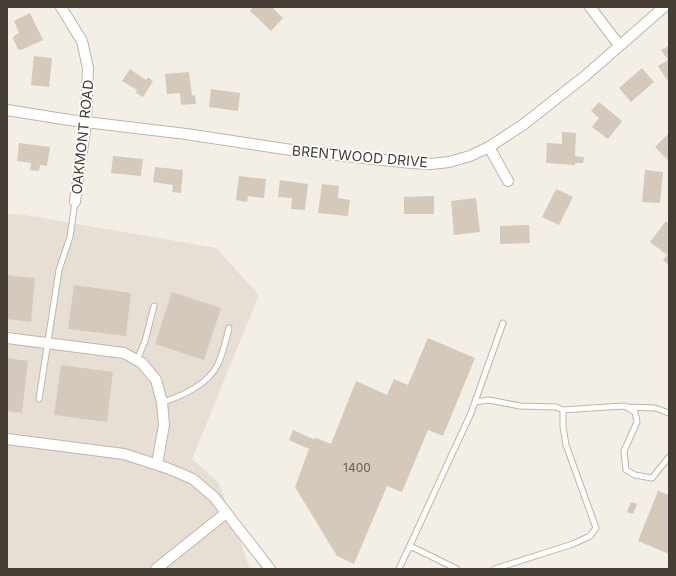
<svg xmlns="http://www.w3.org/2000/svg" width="676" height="576" font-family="Inter,sans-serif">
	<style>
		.residential { fill: #e7dfd4 }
		.building { fill: #d5c9bb }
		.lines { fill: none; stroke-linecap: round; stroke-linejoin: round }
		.service-casing { stroke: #bfb5a9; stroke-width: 7 }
		.minor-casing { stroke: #bfb5a9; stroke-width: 12 }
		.service { stroke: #fff; stroke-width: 5 }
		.minor { stroke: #fff; stroke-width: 10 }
		.labels { text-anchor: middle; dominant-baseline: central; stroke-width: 3.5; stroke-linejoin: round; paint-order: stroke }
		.number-label { font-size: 12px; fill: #6a6156 }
		.street-label { font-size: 14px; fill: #463e35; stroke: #fff }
	</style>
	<rect width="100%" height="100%" fill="#f3eee6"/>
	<path class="residential" d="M7 214 25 215 216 248 259 295 192 459 219 483 250 569H7Z"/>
	<path class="building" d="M253 7H272L283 18 271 31 250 11Z
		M30 13 43 40 21 50 18 49 13 39 14 36 19 33 14 21Z
		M669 46V83L658 66 668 60 661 50Z
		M34 56 52 58 49 87 31 85Z
		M642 68 654 82 631 102 619 88Z
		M130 69 146 80 148 77 153 81 143 97 136 93 137 90 122 81Z
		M189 72 192 96 195 95 196 104 181 105 180 93 167 94 165 74Z
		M211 89 240 93 238 111 209 107Z
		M599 102 622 121 608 139 592 127 599 118 591 111Z
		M562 132 576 133 575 156 584 157 583 163H575V165L546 163 547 143 562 144Z
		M669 133V159L668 160 655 147Z
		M19 143 50 147 47 166 40 165 39 171 30 170 31 163 17 161Z
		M113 156 143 159 141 176 111 173Z
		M155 167 183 170 181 193 172 192 173 185 153 182Z
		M645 170 663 172 660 203 642 202Z
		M239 176 266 179 264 198 248 196 247 202 236 200Z
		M280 180 308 184 305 210 291 209 292 198 278 197Z
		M322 184 339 186 338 198 350 200 348 216 318 213Z
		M556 189 573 197 559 225 542 217Z
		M434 196V214H404V197Z
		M476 198 480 232 454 235 451 201Z
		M666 221 669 224V265L663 260 667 255 650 242Z
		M529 225 530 243 500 244V226Z
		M7 275 35 278 31 322 7 319Z
		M74 285 131 293 126 336 68 329Z
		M172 292 221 308 204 360 155 344Z
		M428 338 475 358 443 436 428 430 402 492 387 486 354 564 337 556 295 487 309 449 289 440 293 430 313 439 316 438 331 444 356 381 387 395 394 379 408 385Z
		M7 358 28 361 22 413 7 411Z
		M61 365 113 372 107 422 54 415Z
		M658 491 669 495V554L638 541Z
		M631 502 637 504 633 514 627 512Z"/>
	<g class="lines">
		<g class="service-casing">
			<path id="service" d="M137 360 145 341 154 306
				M39 399 59 270 70 237 75 202
				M162 402C181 397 209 384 218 364 223 353 226 340 229 328
				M475 402 489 400 520 406 556 407 563 410V427L566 445 596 528 590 536 573 544 494 569
				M627 407 655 408 669 413
				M563 410 607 407 625 406 635 412 637 422 624 451 626 470 635 475 652 478 669 457
				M410 546 457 569
				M399 569 471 413 503 323"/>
		</g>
		<g class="minor-casing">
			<path id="minor" d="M61 7 82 41 88 68 86 122 75 202
				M590 7 619 45
				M7 110 69 120 186 134 298 151 412 163 431 164 449 162 470 156 489 147 524 124 585 76 664 7
				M489 147 508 181
				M7 338 124 353 142 363 156 380 162 402 164 425 157 464
				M7 439 124 454 167 468 193 479 214 497 270 569
				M156 569 226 513"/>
		</g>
		<use href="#service" class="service"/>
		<use href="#minor" class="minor"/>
	</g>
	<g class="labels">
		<g class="number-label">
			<text x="357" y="467">1400</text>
		</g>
		<g class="street-label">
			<text transform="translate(82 137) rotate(-84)">OAKMONT ROAD</text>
			<text transform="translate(360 156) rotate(5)">BRENTWOOD DRIVE</text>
		</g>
	</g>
	<rect width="676" height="576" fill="none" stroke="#463e35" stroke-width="16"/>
</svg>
